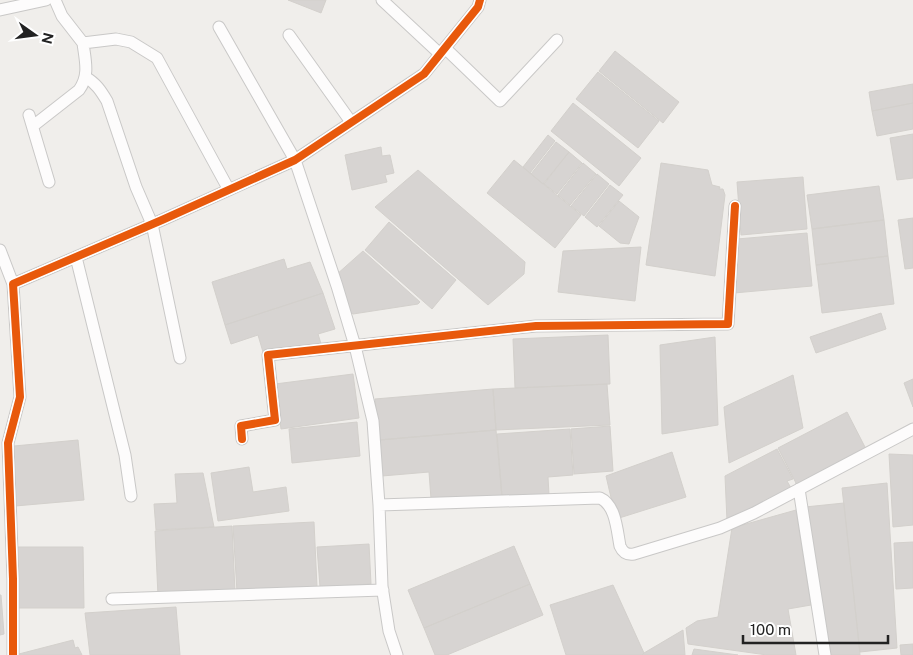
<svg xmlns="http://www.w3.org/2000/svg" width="913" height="655" font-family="'Public Sans',sans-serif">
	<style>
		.building { fill: #d7d4d2; stroke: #d3d0cc }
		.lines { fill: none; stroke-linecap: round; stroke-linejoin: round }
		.minor-casing { stroke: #c9c8c7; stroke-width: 13 }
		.minor { stroke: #fdfcfc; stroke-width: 11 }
		.cycleway-casing { stroke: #fff; stroke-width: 11 }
		.cycleway { stroke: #e8590c; stroke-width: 8 }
	</style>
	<rect width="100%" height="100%" fill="#f0eeeb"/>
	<path class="building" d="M288 0H326L321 13Z
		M615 51 679 102 663 123 599 71Z
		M598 72 659 121 638 148 576 99Z
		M913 84V103L872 111 869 92Z
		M573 103 641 158 619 186 551 131Z
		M913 103V129L877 136 872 111Z
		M913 134V178L897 180 890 138Z
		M548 135 555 141 530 173 523 167Z
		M556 142 569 152 543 184 531 174Z
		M381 147 382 156 390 155 394 173 385 175 387 182 352 190 345 155Z
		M569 152 582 163 557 194 544 184Z
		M514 160 581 215 555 248 487 193Z
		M583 163 596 174 570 205 558 195Z
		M661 163 708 170 712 185 720 187 719 189H723L725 195 715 276 646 265Z
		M418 170 525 262 524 274 488 305 375 207Z
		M597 174 609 184 584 216 571 206Z
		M803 177 807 229 741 235 737 182Z
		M610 185 623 195 597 227 585 217Z
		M879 186 884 220 812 229 807 195Z
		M619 201 639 217 629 244 620 243 599 226Z
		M913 218V268L905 269 898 220Z
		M884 220 888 256 816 265 812 229Z
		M389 222 456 280 432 309 365 250Z
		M807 233 812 286 734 293 737 239Z
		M641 247 635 301 558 292 563 251Z
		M363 251 420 302 418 304 353 314 348 310 336 275Z
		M888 256 894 304 822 313 816 265Z
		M284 259 287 269 310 262 323 293 225 325 212 282Z
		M323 293 335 329 318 334 322 347 263 352 258 335 231 344 225 325Z
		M881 313 886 329 816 353 810 337Z
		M608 335 610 384 515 388 513 339Z
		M715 337 718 425 662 434 660 345Z
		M353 374 359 418 281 429 275 384Z
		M793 375 803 428 729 463 724 407Z
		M913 379V407L904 383Z
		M607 384 610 425 496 430 493 389Z
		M493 389 496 430 379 440 375 399Z
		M847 412 866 449 797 485 778 448Z
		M357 422 360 456 292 463 289 429Z
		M610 426 613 471 574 474 571 429Z
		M570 429 573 475 548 477 549 495 502 497 497 434Z
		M496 430 502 497 431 499 429 472 382 476 379 440Z
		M78 440 84 500 15 506 14 446Z
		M777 449 793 479 787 481 791 488 727 521 725 476Z
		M672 452 686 497 616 519 606 476Z
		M889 454 913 455V525L893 527Z
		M249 467 253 492 286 487 289 511 218 521 211 473Z
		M203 473 214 527 156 530 154 504 177 503 175 474Z
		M887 483 897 648 860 652 842 488Z
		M844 503 860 655H827L805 507Z
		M796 510 811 605 788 609 796 655H767L688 644 686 628 697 621 718 617 732 528Z
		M314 522 317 587 237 592 233 526Z
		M232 526 235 592 158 596 155 531Z
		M913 542V588L896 589 894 543Z
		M369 544 371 584 320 587 317 547Z
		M514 546 530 584 424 628 408 590Z
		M16 547H83L84 608H16Z
		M530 584 543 615 447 655H435L424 628Z
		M613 585 644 653 642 655H566L550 605Z
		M0 595H1L4 634 0 635Z
		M176 607 180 655H90L85 613Z
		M683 630 685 655H642L644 653Z
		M73 640 75 648 78 647 82 655H15Z
		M913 644V655H901L900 645Z
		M694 649 738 655H692Z"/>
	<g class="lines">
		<g class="minor-casing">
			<path id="minor" d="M55 0 62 16 83 43 116 39 131 42 157 58 229 190
				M382 0 440 54
				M0 10 46 0
				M219 27 295 160 337 286 355 346 373 421 379 505 382 586 389 631 397 655
				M289 35 351 122
				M445 48 500 101 557 40
				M85 77C96 83 101 91 107 101L136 187 152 224 180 358
				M29 115 49 182
				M33 126 79 90C90 75 85 60 83 43
				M0 250 13 284
				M76 257 125 455 131 496
				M242 439 241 426 275 420 268 355 536 326 728 324 735 206
				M799 489 825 655
				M379 505 600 498C616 505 617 531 620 546 623 553 627 555 634 554L720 528 754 513 913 429
				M112 599 383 590
				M13 655V579L8 443 20 397 13 284 162 220 295 160 424 74 478 7 480 0"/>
		</g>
		<use href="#minor" class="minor"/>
		<g class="cycleway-casing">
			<path id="cycleway" d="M242 439 241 426 275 420 268 355 536 326 728 324 735 206
				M13 655V579L8 443 20 397 13 284 162 220 295 160 424 74 478 7 480 0"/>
		</g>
		<use href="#cycleway" class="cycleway"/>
	</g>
	<g transform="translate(35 35) rotate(104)" stroke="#ffffff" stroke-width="4" paint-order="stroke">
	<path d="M0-4L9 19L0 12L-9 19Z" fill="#222222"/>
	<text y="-8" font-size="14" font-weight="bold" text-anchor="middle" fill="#222222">N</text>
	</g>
	<path d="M743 635v8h145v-8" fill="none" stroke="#222222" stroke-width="2.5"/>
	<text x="750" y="635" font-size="15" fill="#222222" stroke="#ffffff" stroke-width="4" paint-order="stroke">100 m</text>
</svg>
